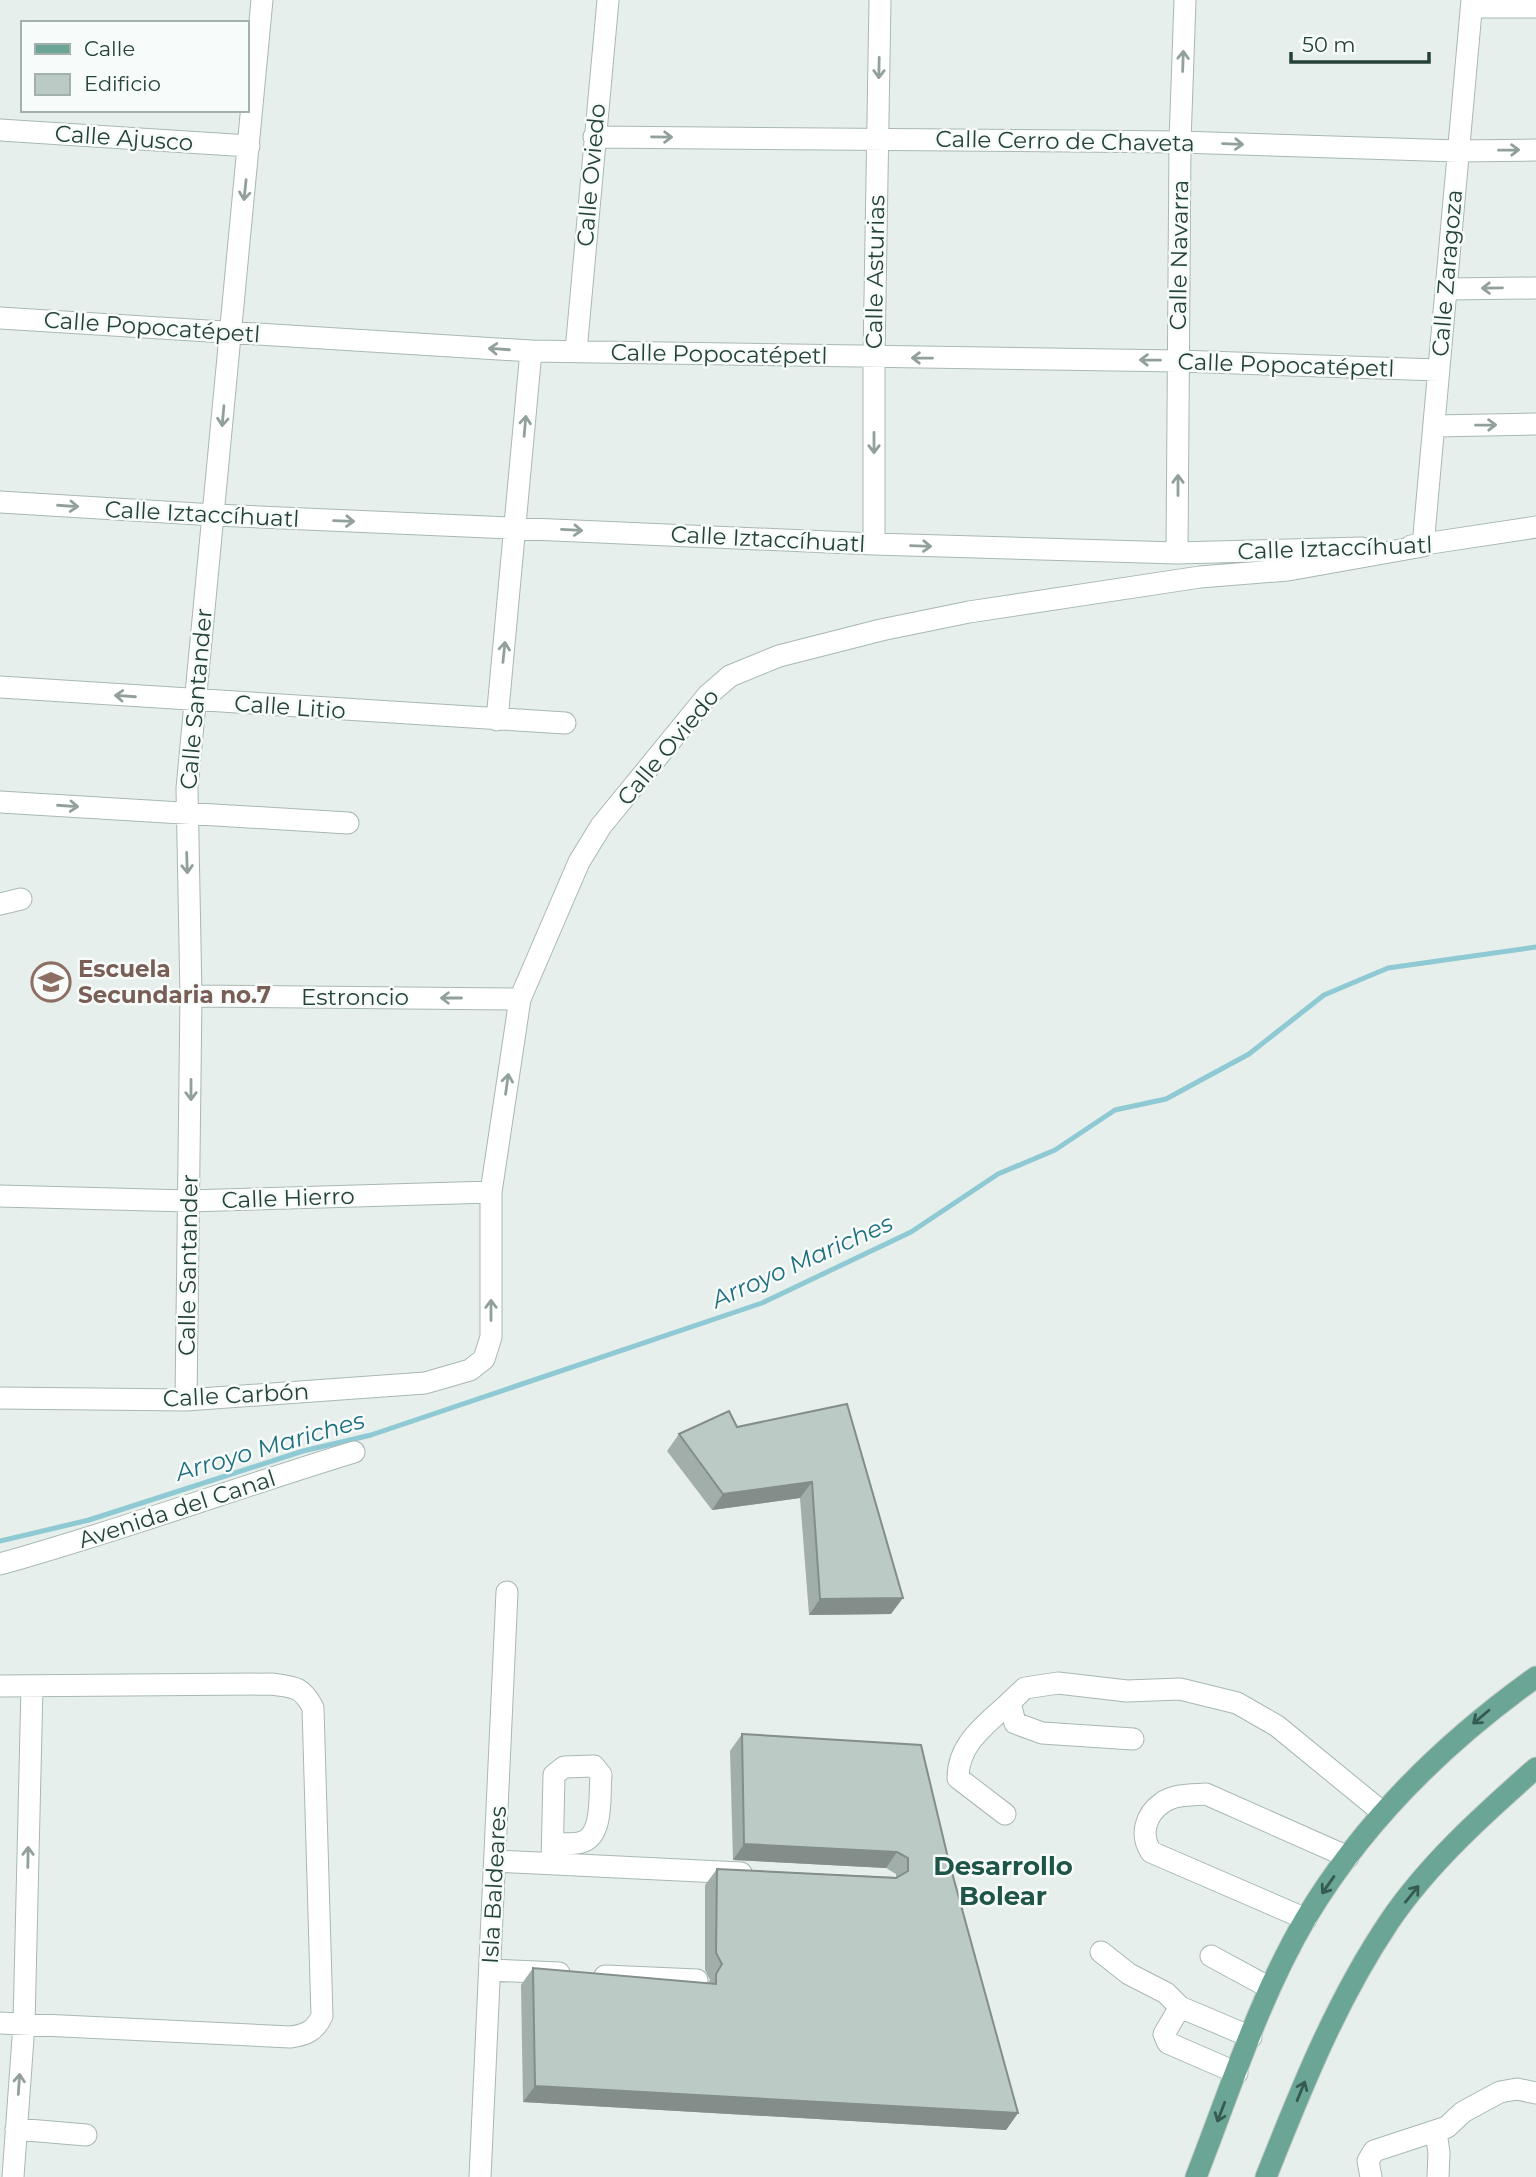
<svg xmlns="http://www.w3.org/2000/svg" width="1536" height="2177" font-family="Montserrat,sans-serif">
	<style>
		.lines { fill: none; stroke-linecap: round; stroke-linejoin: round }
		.stream { stroke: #8ec9d4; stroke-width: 5 }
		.minor-casing { stroke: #a8b8b2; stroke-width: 23 }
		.major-casing { stroke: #c2cac8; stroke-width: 23 }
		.minor { stroke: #fff; stroke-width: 21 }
		.major { stroke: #6aa596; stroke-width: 21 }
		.wall { fill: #a1aea9 }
		.shaded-wall { fill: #838d89 }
		.building { fill: #bbcac4; stroke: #838d89; stroke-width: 2 }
		.oneway { stroke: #92a09c }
		.oneway2 { stroke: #365b51 }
		.labels { text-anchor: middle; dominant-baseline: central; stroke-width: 5; stroke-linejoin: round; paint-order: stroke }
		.street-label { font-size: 23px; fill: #24423a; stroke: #f7fbf9 }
		.education-label { font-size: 23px; font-weight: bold; fill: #785e54; stroke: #f7fbf9; text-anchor: start }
		.water-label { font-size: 24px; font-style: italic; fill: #1c6f80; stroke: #f7fbf9 }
		.quarter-label { font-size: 26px; font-weight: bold; fill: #1f5548; stroke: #f7fbf9 }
	</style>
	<rect width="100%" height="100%" fill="#e6efeb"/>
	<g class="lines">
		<path class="stream" d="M0 1541 89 1520 303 1451 371 1435 762 1303 911 1232 998 1174 1055 1150 1115 1110 1166 1099 1249 1054 1324 995 1388 968 1536 947"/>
		<g class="minor-casing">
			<path id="minor" d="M1472 7H1536
				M0 130 249 146
				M594 137 1180 142 1458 151 1536 150
				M1447 289 1536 288
				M0 318 531 351 1178 361 1438 370
				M576 351 608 0
				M1436 426 1536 424
				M0 502 214 515 874 544 1177 553 1362 548
				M874 544V357L880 0
				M1411 546 1536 527
				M1423 546 1472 0
				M1177 553 1180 142 1185 0
				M0 687 565 723
				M497 720 531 351
				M0 802 348 823
				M0 904 21 899
				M191 996 520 999
				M0 1196 188 1201 491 1192
				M0 1398 186 1400 425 1383 470 1370 484 1359 491 1337V1192L520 999 579 862 601 826 708 695 730 676 779 656 881 630 969 612 1200 577 1288 570 1423 546
				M186 1400 191 996 187 788 262 0
				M0 1564C119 1531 236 1488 354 1452
				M0 1686 271 1684C294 1687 302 1686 313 1708L322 2016C315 2031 306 2035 290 2037L0 2023
				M1133 1739 1042 1733 1015 1723 1010 1702 1025 1688 1058 1683 1127 1691 1180 1689 1237 1703 1277 1726 1382 1812
				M1005 1814 958 1778C958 1743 986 1725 1010 1702
				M495 1861 741 1873
				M552 1863 554 1775 564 1767 594 1766 601 1775C599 1794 604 1835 582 1842 574 1845 562 1843 553 1844
				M1306 1919 1151 1852C1140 1835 1145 1815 1162 1803 1174 1794 1192 1795 1206 1794L1348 1857
				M1101 1952 1129 1974 1166 1993 1180 2007
				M1211 1956 1270 1988
				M490 1970 559 1973
				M605 1976 697 1980
				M1237 2073 1168 2043 1164 2034 1180 2007 1251 2037
				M16 2129 86 2135
				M1436 2131 1439 2153 1438 2177
				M13 2177 24 2024 32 1687
				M480 2177 507 1592
				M1371 2177 1368 2161 1374 2151 1447 2127 1463 2112 1500 2092 1517 2089 1536 2093"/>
		</g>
		<g class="major-casing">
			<path id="major" d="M1196 2177C1230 2090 1259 1998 1306 1918 1364 1821 1445 1742 1536 1677
				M1266 2177C1301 2089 1336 2001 1389 1922 1428 1864 1484 1814 1536 1768"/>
		</g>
		<use href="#minor" class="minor"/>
		<use href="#major" class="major"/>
	</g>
	<path class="wall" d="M847 1404 891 1614 809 1615 800 1498 712 1510 667 1451 679 1434 737 1427Z
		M742 1734 948 1858 1018 2113 1006 2130 523 2102 521 1985 533 1968 708 1983 710 1980 705 1970V1885L717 1869 896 1877V1874L886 1868 733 1860 730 1751Z"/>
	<path class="shaded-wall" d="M812 1482 800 1498 712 1510 723 1494Z
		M903 1598 891 1614 809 1615 820 1599Z
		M744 1844 897 1852 886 1868 733 1860Z
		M535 2086 1018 2113 1006 2130 523 2102Z"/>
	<path class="building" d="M847 1404 903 1598 820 1599 812 1482 723 1494 679 1434 729 1411 737 1427Z
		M742 1734 921 1745 948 1858 1018 2113 535 2086 533 1968 716 1984V1974L722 1964 716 1953 717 1869 896 1878 908 1871V1858L897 1852 744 1844Z"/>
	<defs><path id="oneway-shaft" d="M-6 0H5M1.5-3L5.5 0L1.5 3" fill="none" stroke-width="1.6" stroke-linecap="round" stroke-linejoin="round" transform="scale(1.75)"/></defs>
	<g class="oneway">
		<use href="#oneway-shaft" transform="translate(1183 61) rotate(-88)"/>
		<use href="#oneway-shaft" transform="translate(879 68) rotate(91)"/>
		<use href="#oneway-shaft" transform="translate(662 137) rotate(1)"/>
		<use href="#oneway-shaft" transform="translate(1233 144) rotate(2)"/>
		<use href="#oneway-shaft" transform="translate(1509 150) rotate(-1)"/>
		<use href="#oneway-shaft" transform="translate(245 190) rotate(96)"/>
		<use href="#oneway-shaft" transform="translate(1492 288) rotate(179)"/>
		<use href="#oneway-shaft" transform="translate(499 349) rotate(-176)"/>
		<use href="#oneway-shaft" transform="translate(922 358) rotate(-179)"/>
		<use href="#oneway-shaft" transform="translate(1150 360) rotate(-179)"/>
		<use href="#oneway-shaft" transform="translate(223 416) rotate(95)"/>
		<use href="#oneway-shaft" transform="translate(1486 425) rotate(-1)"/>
		<use href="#oneway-shaft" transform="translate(525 426) rotate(-85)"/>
		<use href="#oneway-shaft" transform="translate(874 443) rotate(90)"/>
		<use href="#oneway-shaft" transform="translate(1178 485) rotate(-90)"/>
		<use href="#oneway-shaft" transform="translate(68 506) rotate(4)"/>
		<use href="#oneway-shaft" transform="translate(344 521) rotate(2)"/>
		<use href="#oneway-shaft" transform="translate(572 530) rotate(3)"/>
		<use href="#oneway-shaft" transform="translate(921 546) rotate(2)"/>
		<use href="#oneway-shaft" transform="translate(504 652) rotate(-84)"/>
		<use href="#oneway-shaft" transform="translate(125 696) rotate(-176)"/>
		<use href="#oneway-shaft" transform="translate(68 806) rotate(4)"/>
		<use href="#oneway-shaft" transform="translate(187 863) rotate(88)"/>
		<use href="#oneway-shaft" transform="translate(451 998) rotate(-180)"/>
		<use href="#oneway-shaft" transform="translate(507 1084) rotate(-82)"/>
		<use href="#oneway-shaft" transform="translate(191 1090) rotate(90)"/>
		<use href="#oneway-shaft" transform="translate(491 1310) rotate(-90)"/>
		<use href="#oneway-shaft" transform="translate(28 1857) rotate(-89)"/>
		<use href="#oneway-shaft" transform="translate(19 2084) rotate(-86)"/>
	</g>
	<g class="oneway2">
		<use href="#oneway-shaft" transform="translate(1481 1717) rotate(140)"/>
		<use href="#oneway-shaft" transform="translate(1328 1885) rotate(125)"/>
		<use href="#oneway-shaft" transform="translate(1412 1894) rotate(-51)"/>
		<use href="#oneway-shaft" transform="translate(1301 2091) rotate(-68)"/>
		<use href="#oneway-shaft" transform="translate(1221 2112) rotate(111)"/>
	</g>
	<defs>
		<g id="school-ring" transform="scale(2.0125)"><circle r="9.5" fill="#f7fbf9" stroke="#8d6e63" stroke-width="1.5"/><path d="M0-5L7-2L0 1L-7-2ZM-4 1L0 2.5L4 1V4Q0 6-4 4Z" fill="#8d6e63"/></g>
	</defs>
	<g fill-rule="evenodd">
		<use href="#school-ring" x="51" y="982"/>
	</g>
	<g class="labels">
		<g class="street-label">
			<text transform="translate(124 138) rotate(4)">Calle Ajusco</text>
			<text transform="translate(1065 141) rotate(1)">Calle Cerro de Chaveta</text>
			<text transform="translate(591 175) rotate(-85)">Calle Oviedo</text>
			<text transform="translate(1179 255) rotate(-89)">Calle Navarra</text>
			<text transform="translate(875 272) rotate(-89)">Calle Asturias</text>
			<text transform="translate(1447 273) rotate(-85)">Calle Zaragoza</text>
			<text transform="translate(152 327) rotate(4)">Calle Popocatépetl</text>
			<text transform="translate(719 354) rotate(1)">Calle Popocatépetl</text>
			<text transform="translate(1286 365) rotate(2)">Calle Popocatépetl</text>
			<text transform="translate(202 514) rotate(3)">Calle Iztaccíhuatl</text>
			<text transform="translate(768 539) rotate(3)">Calle Iztaccíhuatl</text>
			<text transform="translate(1335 548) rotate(-2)">Calle Iztaccíhuatl</text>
			<text transform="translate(196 699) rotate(-85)">Calle Santander</text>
			<text transform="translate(290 707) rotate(4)">Calle Litio</text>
			<text transform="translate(668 747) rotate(-50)">Calle Oviedo</text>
			<text x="355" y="997">Estroncio</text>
			<text transform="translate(288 1198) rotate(-2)">Calle Hierro</text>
			<text transform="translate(188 1265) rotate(-89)">Calle Santander</text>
			<text transform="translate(236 1395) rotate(-3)">Calle Carbón</text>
			<text transform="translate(177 1509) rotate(-18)">Avenida del Canal</text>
			<text transform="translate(494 1885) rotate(-87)">Isla Baldeares</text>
		</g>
		<g class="education-label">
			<text x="78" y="969">Escuela<tspan x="78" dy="26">Secundaria no.7</tspan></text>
		</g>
		<g class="water-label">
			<text transform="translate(802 1261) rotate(-24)">Arroyo Mariches</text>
			<text transform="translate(270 1446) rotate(-16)">Arroyo Mariches</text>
		</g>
		<g class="quarter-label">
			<text x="1003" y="1866">Desarrollo<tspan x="1003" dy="30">Bolear</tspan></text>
		</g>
	</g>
	<rect x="21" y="21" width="228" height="91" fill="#f7fbf9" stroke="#a3b1ad" stroke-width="2"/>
	<rect x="35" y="44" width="35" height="10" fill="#6aa596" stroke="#a3b1ad" stroke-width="2"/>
	<text x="84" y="56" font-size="21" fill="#24423a">Calle</text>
	<rect x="35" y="74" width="35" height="21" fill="#bbcac4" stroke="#a3b1ad" stroke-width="2"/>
	<text x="84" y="91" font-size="21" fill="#24423a">Edificio</text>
	<path d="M1291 52v10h138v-10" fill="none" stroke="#24423a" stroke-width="3.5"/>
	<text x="1302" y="52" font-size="21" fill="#24423a" stroke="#f7fbf9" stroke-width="5" paint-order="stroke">50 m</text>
</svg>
